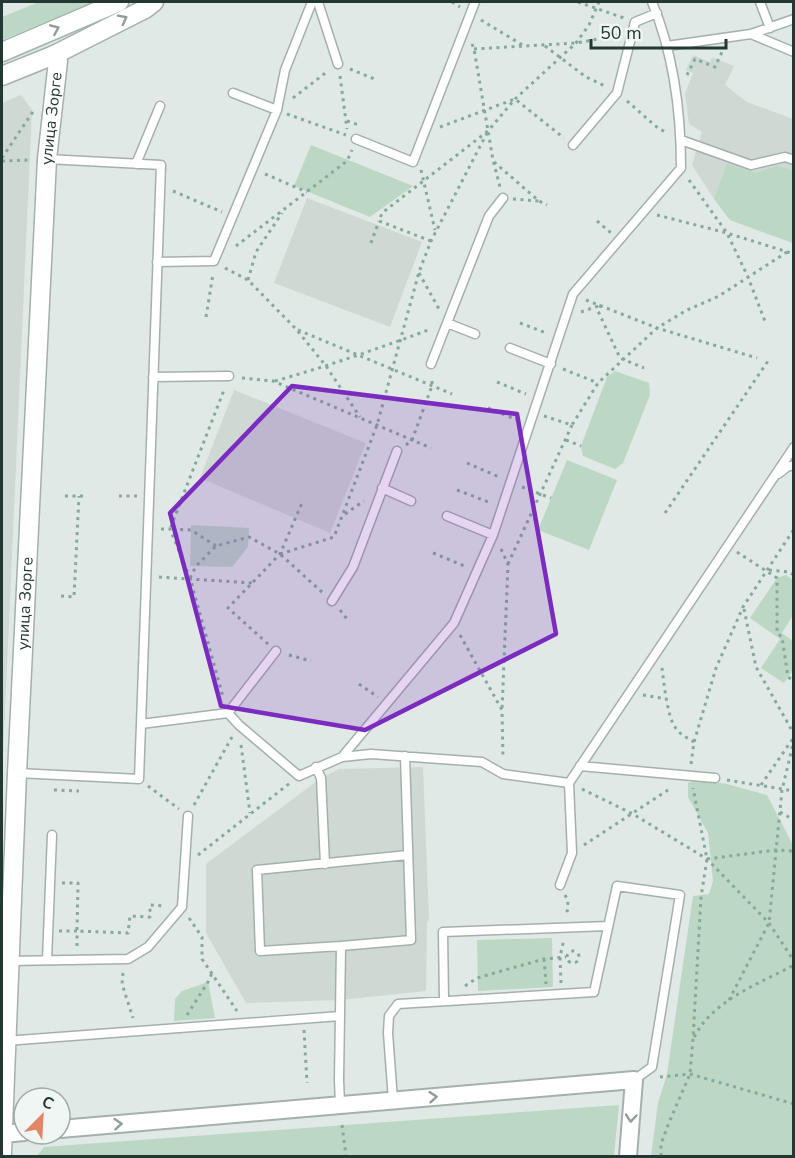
<svg xmlns="http://www.w3.org/2000/svg" width="795" height="1158" font-family="'Nunito Sans',sans-serif">
	<style>
		.built { fill: #cfd9d4 }
		.green { fill: #bcd8c4 }
		.lines { fill: none; stroke-linecap: round; stroke-linejoin: round }
		.service-casing { stroke: #a4b0ac; stroke-width: 11 }
		.minor-casing { stroke: #a4b0ac; stroke-width: 20 }
		.tertiary-casing { stroke: #a4b0ac; stroke-width: 21 }
		.secondary-casing { stroke: #a1b4ad; stroke-width: 21 }
		.path { stroke: #85a99e; stroke-width: 3; stroke-dasharray: 3 4.5; stroke-linecap: butt }
		.service { stroke: #fff; stroke-width: 8 }
		.minor { stroke: #fff; stroke-width: 16 }
		.tertiary { stroke: #fff; stroke-width: 18 }
		.secondary { stroke: #fff; stroke-width: 18 }
		.oneway { stroke: #919c98 }
		.marked { fill: #7b2cbf; fill-opacity: 0.2; stroke: #7b2cbf; stroke-width: 4.5; stroke-linejoin: round }
		.labels { text-anchor: middle; dominant-baseline: central; stroke-width: 5; stroke-linejoin: round; paint-order: stroke }
		.street-label { font-size: 16px; fill: #233832; stroke: #f0f6f3 }
	</style>
	<rect width="100%" height="100%" fill="#e0e9e5"/>
	<path class="built" d="M693 55 710 62 712 57 734 66 725 85 747 102 793 119V243L730 220 714 199 692 165 702 132 689 124 685 94 693 73 686 70Z
		M21 95 32 110 2 778V103Z
		M307 198 422 242 390 327 274 283Z
		M234 390 366 443 330 533 200 478Z
		M423 767 429 919 427 923 426 991 340 1000 246 1003 206 933V864L321 778 339 769Z"/>
	<path class="green" d="M39 2H93L2 40V17Z
		M311 145 413 186 370 217 294 186Z
		M727 164 756 173 776 166 793 170V243L730 220 714 199Z
		M615 371 649 383 650 395 623 463 615 469 583 456 581 446 607 377Z
		M567 460 617 480 589 550 538 530Z
		M191 525 249 528 248 547 232 567 190 566Z
		M786 575 793 580V615L782 633 793 641V670L784 683 761 668 780 639 750 618 777 578Z
		M697 780 727 784 767 795 793 845V1156H651L658 1103 667 1074 693 896 709 894 713 881 708 833 688 797V783Z
		M552 938 553 987 478 991 477 940Z
		M208 982 215 1018 174 1021 175 999 182 991Z
		M619 1105 614 1156H37L44 1147Z"/>
	<g class="lines">
		<g class="service-casing">
			<path id="service" d="M318 2 338 64
				M760 2 770 28
				M751 34 794 52
				M667 46 751 34 794 19
				M233 93 277 110
				M356 139 413 162 475 2
				M681 140 751 165 785 157 794 160
				M573 145 617 93 635 22 657 13
				M47 159 161 165 141 724
				M136 164 160 106
				M157 262 214 261 277 110 285 70 312 2
				M475 334 447 323 489 216 503 198
				M510 348 551 364
				M431 364 447 323
				M153 377 229 376
				M778 474 787 467 794 465
				M382 488 411 501
				M447 516 493 535
				M332 601 353 567 397 451
				M228 713 239 725 299 776 342 757 371 754 482 762 503 774 569 783
				M405 756 411 940 341 946 260 951 257 870 408 855
				M342 757 454 623 493 535 573 294 681 168C681 110 674 55 652 2
				M580 766 715 778
				M316 767 321 778 325 864
				M17 773 139 779 141 724 228 713 276 651
				M560 885 572 853 569 783 794 447
				M47 960 52 835
				M9 961 128 959 148 947 182 907 188 816
				M444 1001 443 932 608 926
				M5 1041 340 1016
				M393 1100 388 1033 389 1016 398 1004 594 992 617 886 680 895 652 1067 634 1080
				M340 1104 339 1080 341 946"/>
		</g>
		<g class="minor-casing">
			<path id="minor" d="M60 1129 634 1080 628 1156
				M3 1134 24 1132"/>
		</g>
		<g class="tertiary-casing">
			<g id="tertiary">
				<path d="M2 76 54 55 145 9 154 2"/>
				<path id="s1" d="M2 1153 17 773 47 159 58 61 54 55"/>
			</g>
		</g>
		<g class="secondary-casing">
			<path id="secondary" d="M2 52 119 2"/>
		</g>
		<path class="path" d="M452 2 460 7
			M578 2 624 18
			M481 20 524 46
			M472 44 474 49 493 160 500 187
			M545 46 586 77 607 87
			M474 49 576 43 620 35
			M350 69 377 80
			M687 75 695 59 715 67 722 52
			M340 76 347 129
			M293 98 328 71
			M627 101 659 129 666 132
			M287 114 346 135
			M347 121 359 125
			M440 127 515 99 564 138
			M2 158 34 110
			M2 161 30 160
			M494 162 539 201 547 205
			M421 170 435 230
			M265 174 307 192
			M689 180 727 233 748 277 766 324
			M173 191 222 212
			M513 199 539 201
			M657 215 727 233 794 254
			M597 221 611 233
			M431 241 379 221 382 213 488 131 515 99 576 43 589 25 599 2
			M371 243 379 221
			M236 246 347 161 352 150
			M225 268 248 280 296 329 326 366 360 417
			M419 273 439 309
			M248 280 256 252 282 213
			M586 300 657 328 757 358
			M601 305 598 311 620 358 644 368
			M581 312 601 305
			M206 317 213 274
			M520 323 546 333
			M298 330 452 394
			M563 369 598 383
			M242 378 273 381 431 448
			M275 381C328 366 380 348 431 329
			M497 382 526 394
			M488 408 517 420
			M544 416 572 425 598 383 657 328 687 310 719 296 787 252
			M566 440 581 446
			M406 445 412 440 432 386V377
			M467 463 499 477
			M522 487 551 498
			M457 490 491 503
			M65 496H85
			M119 496H138
			M665 513 768 361
			M345 514 364 501
			M161 529H170L190 578 223 697
			M216 546 191 530 170 529 224 390
			M501 549 508 564 502 710
			M737 552 777 578V633L782 637 788 677 794 681
			M433 553 467 567
			M280 554 334 537 377 425 419 272 431 241 488 131
			M508 564 572 425
			M769 570 789 572 794 575
			M159 577 252 583
			M190 578 196 566 216 546 249 537 280 554 323 593
			M61 596 74 597 79 496
			M744 609 756 667 794 734
			M340 610 347 619
			M460 635 502 710 503 759
			M268 644 228 608 280 554 302 503
			M289 655 311 661
			M662 668C664 683 667 715 675 727 679 734 687 738 694 742
			M359 684 378 697
			M643 695 666 699
			M241 745 250 813
			M691 764 694 742 716 668 743 607 794 529
			M727 780 794 791
			M761 785 794 737
			M148 786 179 809
			M582 789 633 814 707 859 769 923 794 961
			M54 790 79 791
			M194 805 232 737
			M780 812 794 820
			M584 845 671 788
			M198 855 290 783
			M707 859 776 850 794 851
			M62 883H78L77 931 128 933 130 916 150 917V905L165 906
			M565 895 568 901 567 914
			M189 918 202 937V959L237 1011
			M59 931H77V946
			M567 957a6 6 0 1 1 12 0a6 6 0 1 1-12 0Z
			M544 959 546 984
			M123 973 122 984 133 1018
			M561 983 560 957 564 939
			M465 986 477 978 544 959 566 957
			M729 1000 769 923 782 790 794 740
			M187 1015 208 982 212 973
			M304 1030 307 1083
			M694 1037C698 1031 701 1025 705 1021 727 995 764 981 794 965
			M660 1077 690 1074 794 1104
			M342 1125 346 1156
			M661 1156V1144L668 1125 690 1074 693 1039 701 897 707 859 693 788"/>
		<use href="#service" class="service"/>
		<use href="#minor" class="minor"/>
		<use href="#tertiary" class="tertiary"/>
		<use href="#secondary" class="secondary"/>
	</g>
	<defs><path id="oneway-chevron" d="M-2-3.5L2.5 0L-2 3.5" fill="none" stroke-width="1.6" stroke-linecap="round" stroke-linejoin="round" transform="scale(1.5)"/></defs>
	<g class="oneway">
		<use href="#oneway-chevron" transform="translate(123 19) rotate(-27)"/>
		<use href="#oneway-chevron" transform="translate(55 29) rotate(-23)"/>
		<use href="#oneway-chevron" transform="translate(433 1097) rotate(-5)"/>
		<use href="#oneway-chevron" transform="translate(631 1118) rotate(95)"/>
		<use href="#oneway-chevron" transform="translate(118 1124) rotate(-5)"/>
	</g>
	<path class="marked" d="M292 386 517 414 556 634 365 730 221 706 170 513Z"/>
	<g class="labels">
		<g class="street-label">
			<text stroke="none"><textPath href="#s1" startOffset="1036">улица Зорге</textPath></text>
			<text stroke="none"><textPath href="#s1" startOffset="550">улица Зорге</textPath></text>
		</g>
	</g>
	<rect width="795" height="1158" fill="none" stroke="#233832" stroke-width="6"/>
	<g transform="translate(42 1116) rotate(24)"><circle r="28" fill="#f0f6f3" stroke="#9eaaa6" stroke-width="1.5"/>
	<path d="M0-4.5L10 22L0 15L-10 22Z" fill="#e18767"/>
	<text y="-9" font-size="16" font-weight="bold" text-anchor="middle" fill="#233832">С</text>
	</g>
	<path d="M591 39v9h135v-9" fill="none" stroke="#233832" stroke-width="3"/>
	<text x="600" y="39" font-size="18" fill="#233832" stroke="#f0f6f3" stroke-width="4.5" paint-order="stroke">50 m</text>
</svg>
